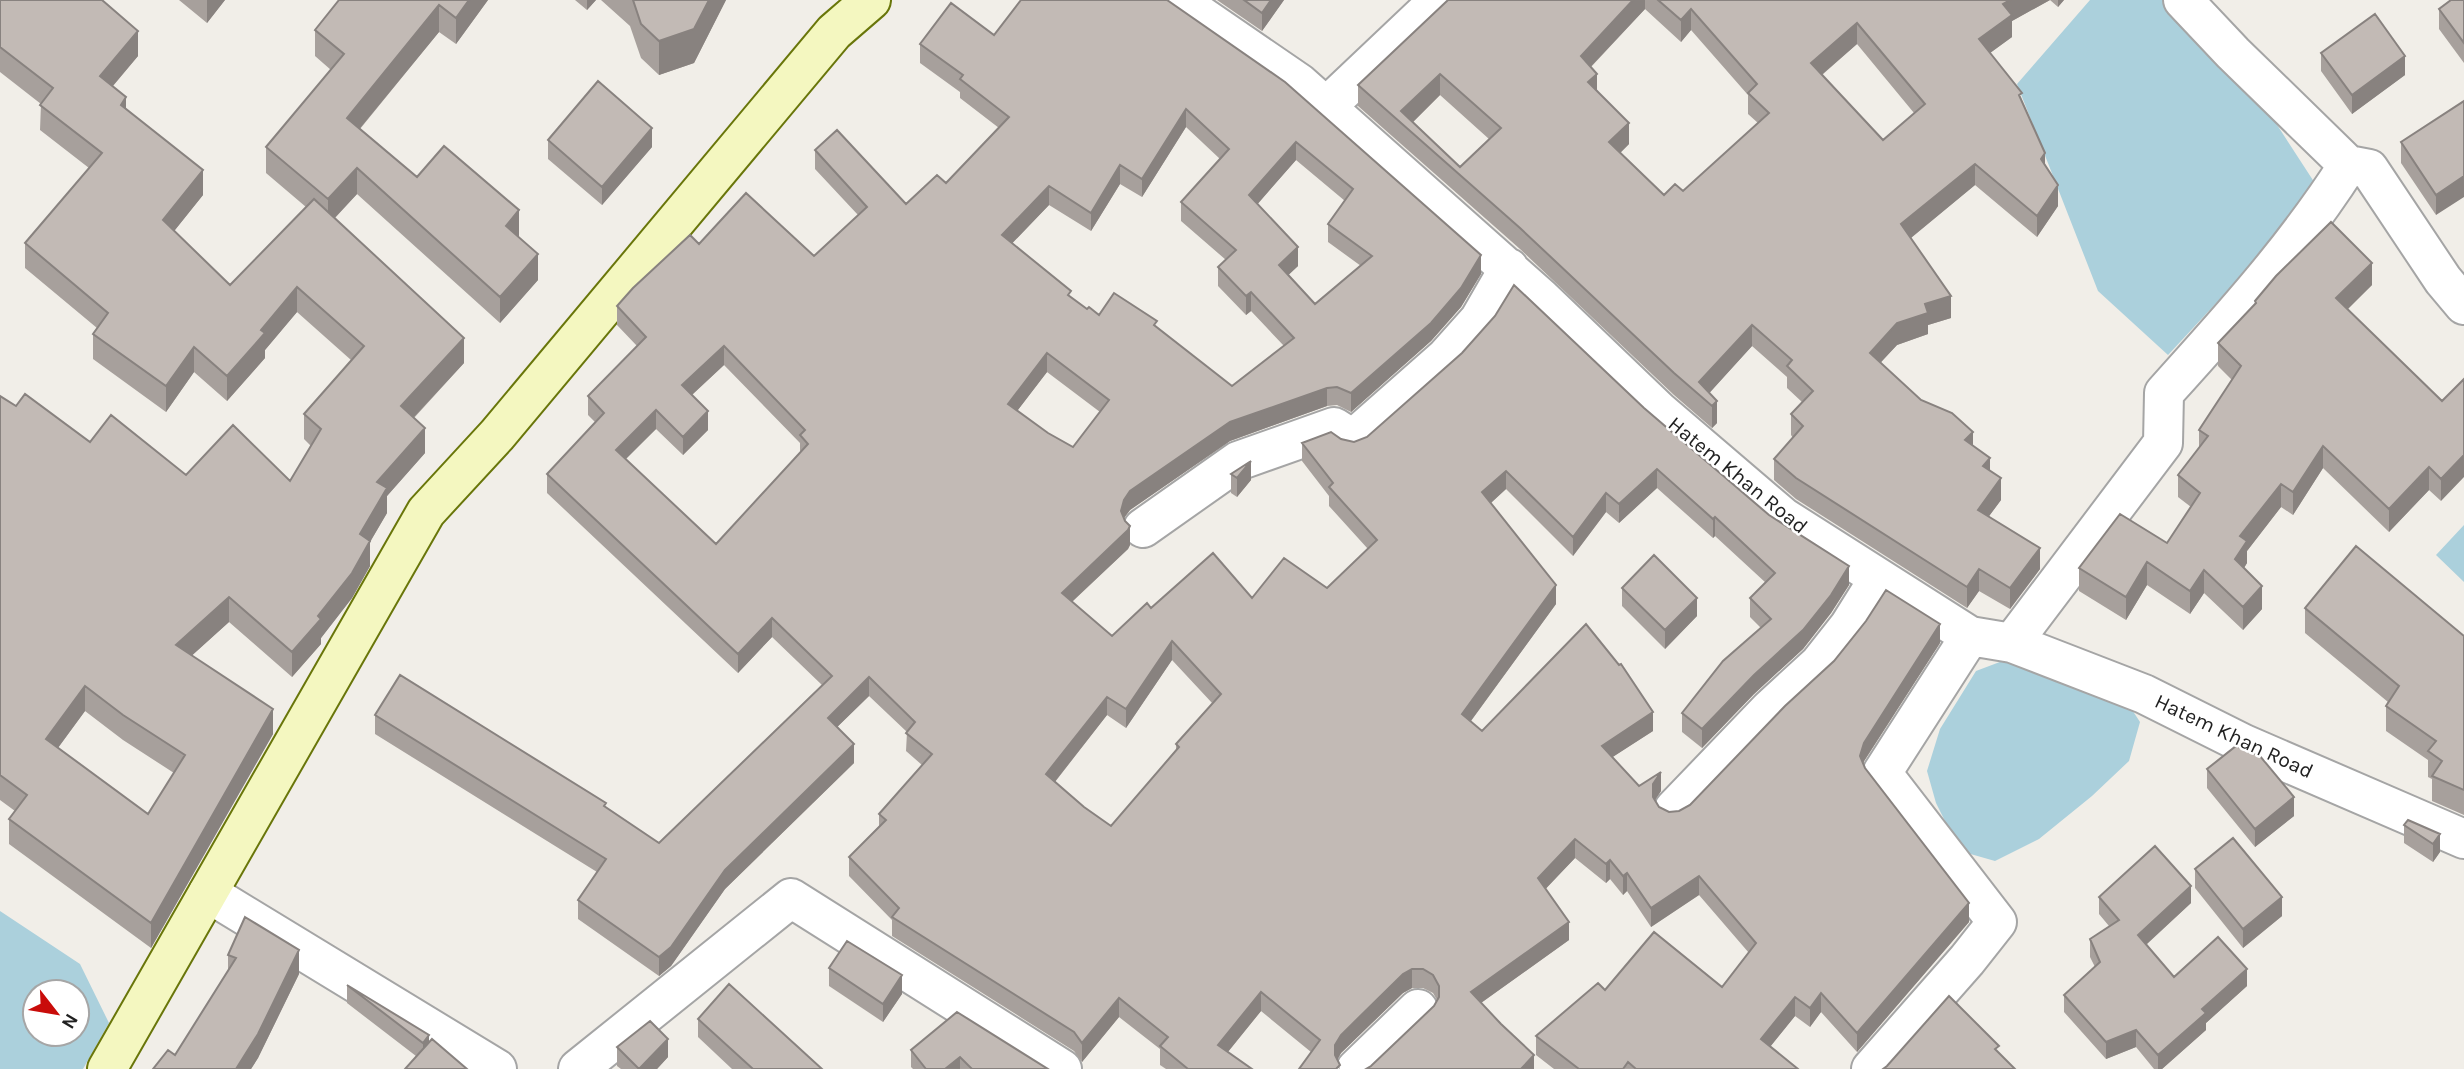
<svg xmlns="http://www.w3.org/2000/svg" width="2464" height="1069" font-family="Karla,sans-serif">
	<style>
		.water { fill: #abd0dc; fill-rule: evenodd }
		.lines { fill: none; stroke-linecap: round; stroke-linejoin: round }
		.street-casing { stroke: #a5a5a5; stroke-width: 42 }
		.secondary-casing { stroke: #69760a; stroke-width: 42 }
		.street { stroke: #fff; stroke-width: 38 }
		.secondary { stroke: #f4f7c0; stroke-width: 38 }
		.wall { fill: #a7a09c; fill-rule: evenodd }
		.shaded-wall { fill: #88827f }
		.building { fill: #c2bab5; stroke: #88827f; stroke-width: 2; fill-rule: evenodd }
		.labels { text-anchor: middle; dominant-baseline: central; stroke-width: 5; stroke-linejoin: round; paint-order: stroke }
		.street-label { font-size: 21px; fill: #212121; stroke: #fff }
	</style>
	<rect width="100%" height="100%" fill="#f1eee8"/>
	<path class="water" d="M2090 0H2174L2257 94 2320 191 2168 355 2098 291 2017 84Z
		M2464 525V582L2436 555Z
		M2013 657 2121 693 2140 722 2129 761 2092 796 2039 839 1995 861 1960 851 1936 803 1927 771 1940 729 1976 671Z
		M0 911 80 964 109 1023 83 1069H0ZM35 992H77V1034H35Z"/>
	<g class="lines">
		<g class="street-casing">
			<path id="street" d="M1178 0 1299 83 1541 298 1659 411 1783 517 1970 636 2012 643 2144 694 2244 744 2464 839
				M2183 0 2233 53 2348 165 2369 169 2443 280 2464 305
				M1326 107 1439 0
				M1143 528 1238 461 1334 427 1353 439 1446 357 1479 320 1509 268
				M2012 643 2163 443 2164 393C2230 320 2295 248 2348 165
				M1674 809 1770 709 1819 664 1849 626 1879 578
				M208 893 497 1069
				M578 1069 791 898 1062 1069
				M1356 1069 1418 1009
				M1871 1069 1967 960 1997 922 1882 773 1970 636"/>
		</g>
		<g class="secondary-casing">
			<path id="secondary" d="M107 1069 426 512 497 435 834 32 871 0"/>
		</g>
		<use href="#street" class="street"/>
		<use href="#secondary" class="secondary"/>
	</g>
	<path class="wall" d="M0 0 138 56 113 86 126 109 203 195 174 231 230 285 306 207 266 173V147L331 70 315 56V30L339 0H488L456 44 439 32 360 129 417 177 519 236 518 237 538 280 500 323 357 194 335 218 464 363 414 418 425 453 387 496V513L370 542V566L352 598 321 638V644L292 677 229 622 192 655 273 734 151 948 9 844V819L15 811 0 800V396L16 406 90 442 186 475 290 481 311 446 304 439V414L351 360 297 312 265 350V358L227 401 194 372 166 412 93 359V334L97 328 25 268V243L89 168 40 130 41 104 0 72ZM85 711 123 740 174 773 148 814 58 748Z
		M179 0H225L207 23Z
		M575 0H596L587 10Z
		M601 0H726L694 63 659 75 641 58 630 26Z
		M1167 0 1481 274 1461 307 1431 341 1351 412 1337 405 1327 406 1230 441 1130 510 1124 518 1130 545 1128 549 1072 602 1112 636 1151 608 1252 598 1327 588 1368 549 1329 506V496L1302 461V443L1341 439 1354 442 1644 408 1849 585 1831 613 1803 649 1754 694 1702 748 1682 732V713L1761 628 1750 617V598L1766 583 1715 536 1713 538 1657 488 1619 523 1606 512 1573 556 1506 489 1491 503 1556 604 1471 721 1482 731H1653L1612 757 1639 786 1661 791 1655 800 1659 807 1669 812 1679 811 1940 643 1863 763 1865 768 1969 922 1857 1052 1821 1012 1810 1027 1795 1016 1770 1047 1798 1069H1554L1536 1055V1036L1605 990 1722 987 1749 953 1699 895 1651 927 1627 891 1623 895 1610 879 1606 883 1575 858 1545 889 1569 940 1481 1003 1534 1069 1371 1066 1434 1006 1437 1000 1433 993 1423 988H1412L1403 993 1341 1053 1337 1060 1340 1069 1311 1052 1261 1011 1228 1052 1252 1069H1166L1160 1065V1049L1119 1017 1082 1062 1074 1051 892 936V920L849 876V857L879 826V814L922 765 906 751 907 732 869 696 837 727 854 763 725 889 671 966 659 976 578 919V900L597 872 375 734V715L606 807 659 843 822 685 772 637 738 673 547 493V474L595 422 588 415V396L637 346 617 325V306L699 244 814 256 858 215 815 169V150L906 204 946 183 999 128 960 98V92L920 63V44L994 35ZM1186 127 1220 159 1181 202V221L1226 260 1218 267V286L1246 315 1251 311 1284 346 1232 386 1157 327 1099 315 1087 309 1071 297 1012 243 1049 205 1091 231 1120 184 1142 197ZM1296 160 1345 201 1328 224V242L1361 266 1315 304 1288 275 1298 266 1257 204ZM724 365 800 443V453L716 544 625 459 656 429 683 455 708 430 692 395ZM1047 372 1100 412 1073 447 1048 433 1017 411ZM1172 660 1213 704 1176 744V750L1111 826 1084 807 1055 782 1107 715 1126 728Z
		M1217 0H1284L1262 31Z
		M1448 0H2050L2012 21V37L1990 53 2022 102 2045 166 2058 206 2037 237 1975 185 1911 238 1951 318 1928 325V334L1897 345 1880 363 1921 400 1973 446 1990 470 2001 500 1989 516 2040 569 2010 609 1979 591 1967 608 1796 499 1774 480V459L1793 438 1791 435V414L1802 402 1787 388V377L1752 346 1709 393 1717 423 1712 428 1674 395 1520 249 1358 106V85ZM1645 9 1681 42 1691 30 1748 95V114L1758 123 1683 191 1664 195 1620 153 1629 144 1597 90 1591 67ZM1857 44 1914 113 1883 140 1822 75ZM1440 95 1489 139 1460 167 1413 122Z
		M2050 0H2064L2058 7Z
		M2464 0V63L2439 29V9Z
		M2321 53 2405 75 2352 114 2321 71Z
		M2464 101 2436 215 2401 163V142Z
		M548 140 652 147 602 205 548 159Z
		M2372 285 2347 309 2442 401 2441 501 2429 490 2389 532 2323 468 2293 515 2281 507 2247 551V563L2244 568 2262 609 2243 630 2204 593 2190 614 2147 585 2126 620 2079 591V568L2167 543 2191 507 2178 497V475L2199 448V430L2232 380 2218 366V343L2255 304V301Z
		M1231 474 1251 480 1237 497 1231 493Z
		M1622 588 1697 616 1665 649 1622 606Z
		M2305 608 2464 636V815L2432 801V779L2428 777V760L2386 731V706L2388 702 2305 633Z
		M2207 769 2294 816 2255 847 2207 788Z
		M2404 825 2440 834V852L2433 862 2404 843Z
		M2195 869 2282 916 2243 948 2195 888Z
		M2099 897 2191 903 2146 945 2174 977 2247 986 2206 1023V1030L2162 1069H2154L2136 1047 2106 1059 2064 1012V995L2095 967 2090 957V939L2109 926 2099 914Z
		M228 955 299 974 258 1058 251 1069H153L175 1055 228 971Z
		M829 968 902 994 883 1022 829 986Z
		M347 985 429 1042 416 1056 347 1003Z
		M698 1019 822 1069H732L698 1037Z
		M617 1047 668 1057 657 1069H621L617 1066Z
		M911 1050 1048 1069H913L911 1067Z"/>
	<path class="shaded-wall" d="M207 0H225L207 23Z
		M469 0H488L456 44V18Z
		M587 0H596L587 10Z
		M709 0H726L694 63 659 75V41Z
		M1271 0H1284L1262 31V13Z
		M1633 0H1645V9L1581 77V56Z
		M2010 0H2050L2012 21V37L1979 61V39L2003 4Z
		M2058 0H2064L2058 7Z
		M439 5V32L347 144V118Z
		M1691 9V30L1681 42V20Z
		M1857 23V44L1811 84V63Z
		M138 31V56L100 101V76Z
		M2405 56V75L2352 114V95Z
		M1440 74V95L1407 128 1401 111Z
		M1597 74V95L1588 82Z
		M126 97V122L121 105Z
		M1186 109V127L1142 197V179Z
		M1629 123V144L1609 164V142Z
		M652 128V147L602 205V187Z
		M1296 142V160L1249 214V195Z
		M2045 153V175L2041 159Z
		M1975 164V185L1901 246V224Z
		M1120 165V184L1091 231V213Z
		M357 168V194L328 225V199Z
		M203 170V195L163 245V220Z
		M2464 176V197L2436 215V195Z
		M2058 185V206L2037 237V216Z
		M1049 186V205L1002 254V235Z
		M519 210V236L506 252V226Z
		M1298 247V266L1279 284V265Z
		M538 254V280L500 323V297Z
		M1481 255V274L1461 307 1431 341 1351 412V393Z
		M2372 263V285L2336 321V298Z
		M297 287V312L265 350V358L227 401V376L261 330Z
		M1251 292V311L1246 315V296Z
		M1951 296V318L1928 325V334L1897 345 1870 374V353L1897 323 1925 304Z
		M1752 325V346L1704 399 1699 382Z
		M464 338V363L401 431V406Z
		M724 346V365L682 404V385Z
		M194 347V372L166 412V386Z
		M1047 353V372L1008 423V404Z
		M1327 388V406L1230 441 1130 510 1124 518 1121 511 1124 500 1130 491 1230 422Z
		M1717 401V423L1712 428V406Z
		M656 410V429L616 469V450Z
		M708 411V430L683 455V437Z
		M425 428V453L387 496V513L370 542V566L352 598 321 638V644L292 677V652L318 616 360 534 377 482Z
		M1973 432V454L1965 440Z
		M2323 446V468L2293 515V492Z
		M2464 455V477L2441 501V479Z
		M1990 458V479L1983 466Z
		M1251 461V480L1237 497V478Z
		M2429 467V490L2389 532V509Z
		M1657 469V488L1619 523V504Z
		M1506 471V489L1482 511V492Z
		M2001 478V500L1978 531V510Z
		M2281 484V507L2247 551V563L2235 582V559L2240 536Z
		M1606 493V512L1573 556V537Z
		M1715 517V536L1713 538V519Z
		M1130 526V545L1128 549 1062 611V593Z
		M2040 548V569L2010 609V588Z
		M2147 562V585L2126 620V597Z
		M1849 566V585L1831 613 1803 649 1754 694 1702 748V729L1754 675Z
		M1979 569V591L1967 608V587Z
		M2204 570V593L2190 614V591Z
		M1556 585V604L1462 733V714Z
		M2262 586V609L2243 630V607Z
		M229 597V622L176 670V645Z
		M1697 598V616L1665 649V630Z
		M772 618V637L738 673V654Z
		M1940 624V643L1864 761 1860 775V756L1864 743Z
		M1172 641V660L1126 728V709Z
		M869 677V696L828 736V718Z
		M85 686V711L46 764V739Z
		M1107 697V715L1046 793V774Z
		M273 709V734L151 948V923Z
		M1653 712V731L1602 764V746Z
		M854 744V763L725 889 671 966 659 976V957L725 870Z
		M1661 772V791L1653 803V784Z
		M2294 797V816L2255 847V829Z
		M2440 834V852L2433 862V844Z
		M1575 839V858L1538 897V878Z
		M1610 860V879L1606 883V864Z
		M1627 873V891L1623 895V876Z
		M1699 876V895L1651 927V908Z
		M2191 886V903L2138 952V935Z
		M2282 897V916L2243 948V929Z
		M1969 903V922L1857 1052V1033Z
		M1569 922V940L1471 1010V992Z
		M299 950V974L258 1058 251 1069H236Z
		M1412 969V988L1403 993 1341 1053 1335 1064V1045L1341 1035 1403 974Z
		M2247 969V986L2206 1023V1030L2162 1069H2158V1055L2202 1009Z
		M902 975V994L883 1022V1004Z
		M1261 992V1011L1218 1064V1045Z
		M1821 993V1012L1810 1027V1008Z
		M1795 997V1016L1761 1058V1039Z
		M1119 998V1017L1082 1062V1043Z
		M2136 1030V1047L2106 1059V1042Z
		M429 1035V1053L423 1061V1043Z
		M668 1039V1057L657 1069H639Z
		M1534 1055V1069H1521Z
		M960 1057V1069H945Z"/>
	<path class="building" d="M0 0H102L138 31 100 76 126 97 121 105 203 170 163 220 230 285 314 199 464 338 401 406 425 428 377 482 387 488 360 534 370 541 352 573 318 616 321 619 292 652 229 597 176 645 273 709 151 923 9 819 27 795 0 775V396L16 406 25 394 90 442 111 415 186 475 233 425 290 481 321 429 304 414 364 346 297 287 261 330 265 333 227 376 194 347 166 386 93 334 108 313 25 243 102 153 40 105 53 88 0 47ZM85 686 123 715 185 755 148 814 46 739Z
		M339 0H469L456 18 439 5 347 118 417 177 444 146 519 210 506 226 538 254 500 297 357 168 328 199 266 147 344 54 315 30Z
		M633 0H709L694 29 659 41 641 24Z
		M1021 0H1167L1285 82 1481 255 1461 288 1431 323 1351 393 1337 387 1327 388 1230 422 1130 491 1124 500 1121 511 1125 521 1130 526 1128 530 1062 593 1112 636 1147 603 1151 608 1213 553 1252 598 1284 558 1327 588 1377 540 1329 487 1333 483 1302 443 1331 432 1341 439 1354 442 1367 437 1462 353 1495 316 1514 285 1644 408 1769 515 1849 566 1831 595 1803 630 1754 675 1702 729 1682 713 1723 661 1771 619 1750 598 1775 573 1715 517 1713 519 1657 469 1619 504 1606 493 1573 537 1506 471 1482 492 1556 585 1462 714 1482 731 1586 624 1619 665 1621 664 1653 712 1602 746 1639 786 1661 772 1653 784V797L1659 807 1669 812 1679 811 1690 805 1785 706 1834 661 1866 621 1886 590 1940 624 1864 743 1860 756 1865 768 1969 903 1857 1033 1821 993 1810 1008 1795 997 1761 1039 1798 1069H1636L1628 1062 1623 1069H1579L1536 1036 1598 983 1605 990 1654 932 1722 987 1756 943 1699 876 1651 908 1627 873 1623 876 1610 860 1606 864 1575 839 1538 878 1569 922 1471 992 1501 1024 1534 1055 1521 1069H1366L1371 1066 1434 1006 1439 997V986L1433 975 1423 969H1412L1403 974 1341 1035 1335 1045V1055L1340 1065 1336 1069H1299L1320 1040 1261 992 1218 1045 1252 1069H1188L1160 1046 1168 1037 1119 998 1082 1043 1074 1032 892 917 899 908 849 857 886 820 879 814 932 754 906 733 915 722 869 677 828 718 854 744 725 870 671 947 659 957 578 900 606 859 375 715 400 675 606 803 604 806 659 843 832 676 772 618 738 654 547 474 604 413 588 396 646 337 617 306 633 288 690 235 699 244 746 193 814 256 867 207 815 150 837 130 906 204 937 175 946 183 1009 117 960 79 963 75 920 44 951 3 994 35ZM1186 109 1229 149 1181 202 1236 250 1218 267 1246 296 1251 292 1294 338 1232 386 1154 325 1157 321 1114 293 1099 315 1089 307 1087 309 1068 295 1071 291 1002 235 1049 186 1091 213 1120 165 1142 179ZM1296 142 1353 189 1328 224 1372 256 1315 304 1279 265 1298 247 1249 195ZM724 346 805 430 800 435 808 444 716 544 616 450 656 410 683 437 708 411 682 385ZM1047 353 1109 400 1073 447 1048 433 1008 404ZM1172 641 1221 694 1176 744 1179 747 1111 826 1084 807 1046 774 1107 697 1126 709Z
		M1244 0H1271L1262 13Z
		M1448 0H1633L1581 56 1597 74 1588 82 1629 123 1609 142 1664 195 1675 184 1683 191 1769 113 1748 93 1757 84 1691 9 1681 20 1658 0H2010L2003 4 2012 15 1979 39 2022 93 2019 95 2045 153 2041 159 2058 185 2037 216 1975 164 1901 224 1951 296 1925 304 1928 313 1897 323 1870 353 1921 400 1952 413 1973 432 1965 440 1990 458 1983 466 2001 478 1978 510 2040 548 2010 588 1979 569 1967 587 1796 478 1774 459 1803 426 1791 414 1813 391 1787 366 1792 360 1752 325 1699 382 1717 401 1712 406 1674 373 1520 228 1358 85ZM1857 23 1925 104 1883 140 1811 63ZM1440 74 1501 128 1460 167 1401 111Z
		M2451 0H2464V43L2439 9Z
		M2375 14 2405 56 2352 95 2321 53Z
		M598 81 652 128 602 187 548 140Z
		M2464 101V176L2436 195 2401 142Z
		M2331 222 2372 263 2336 298 2442 401 2464 379V455L2441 479 2429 467 2389 509 2323 446 2293 492 2281 484 2240 536 2247 541 2235 559 2262 586 2243 607 2204 570 2190 591 2147 562 2126 597 2079 568 2120 514 2167 543 2200 493 2178 475 2208 436 2199 430 2241 366 2218 343 2256 303 2255 301 2276 276Z
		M1251 461 1237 478 1231 474Z
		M2356 546 2464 636V790L2432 776 2442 761 2428 751 2436 741 2386 706 2399 686 2305 608Z
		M1654 555 1697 598 1665 630 1622 588Z
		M2236 746 2260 756 2294 797 2255 829 2207 769Z
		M2408 820 2440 834 2433 844 2404 825Z
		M2233 838 2282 897 2243 929 2195 869Z
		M2155 846 2191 886 2138 935 2174 977 2218 937 2247 969 2202 1009 2206 1013 2158 1055 2136 1030 2106 1042 2064 995 2100 962 2090 939 2119 920 2099 897Z
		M245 917 299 950 258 1034 236 1069H153L168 1050 175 1055 236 958 228 955Z
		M847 941 902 975 883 1004 829 968Z
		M729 984 822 1069H753L698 1019Z
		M347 985 429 1035 423 1043Z
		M1949 996 1999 1046 1995 1049 2015 1069H1883L1887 1066Z
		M957 1012 1048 1069H972L960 1057 945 1069H926L911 1050Z
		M650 1021 668 1039 639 1069 617 1047Z
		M432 1039 467 1069H405Z"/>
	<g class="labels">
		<g class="street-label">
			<text transform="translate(1738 475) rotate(39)">Hatem Khan Road</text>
			<text transform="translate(2234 736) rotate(25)">Hatem Khan Road</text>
		</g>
	</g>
	<g transform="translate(56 1013) rotate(121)"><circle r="33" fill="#ffffff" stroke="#a6a6a6" stroke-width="2"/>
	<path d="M0-5L12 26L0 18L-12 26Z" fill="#c90c0a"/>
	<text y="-10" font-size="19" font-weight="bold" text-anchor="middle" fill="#212121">N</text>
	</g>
</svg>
